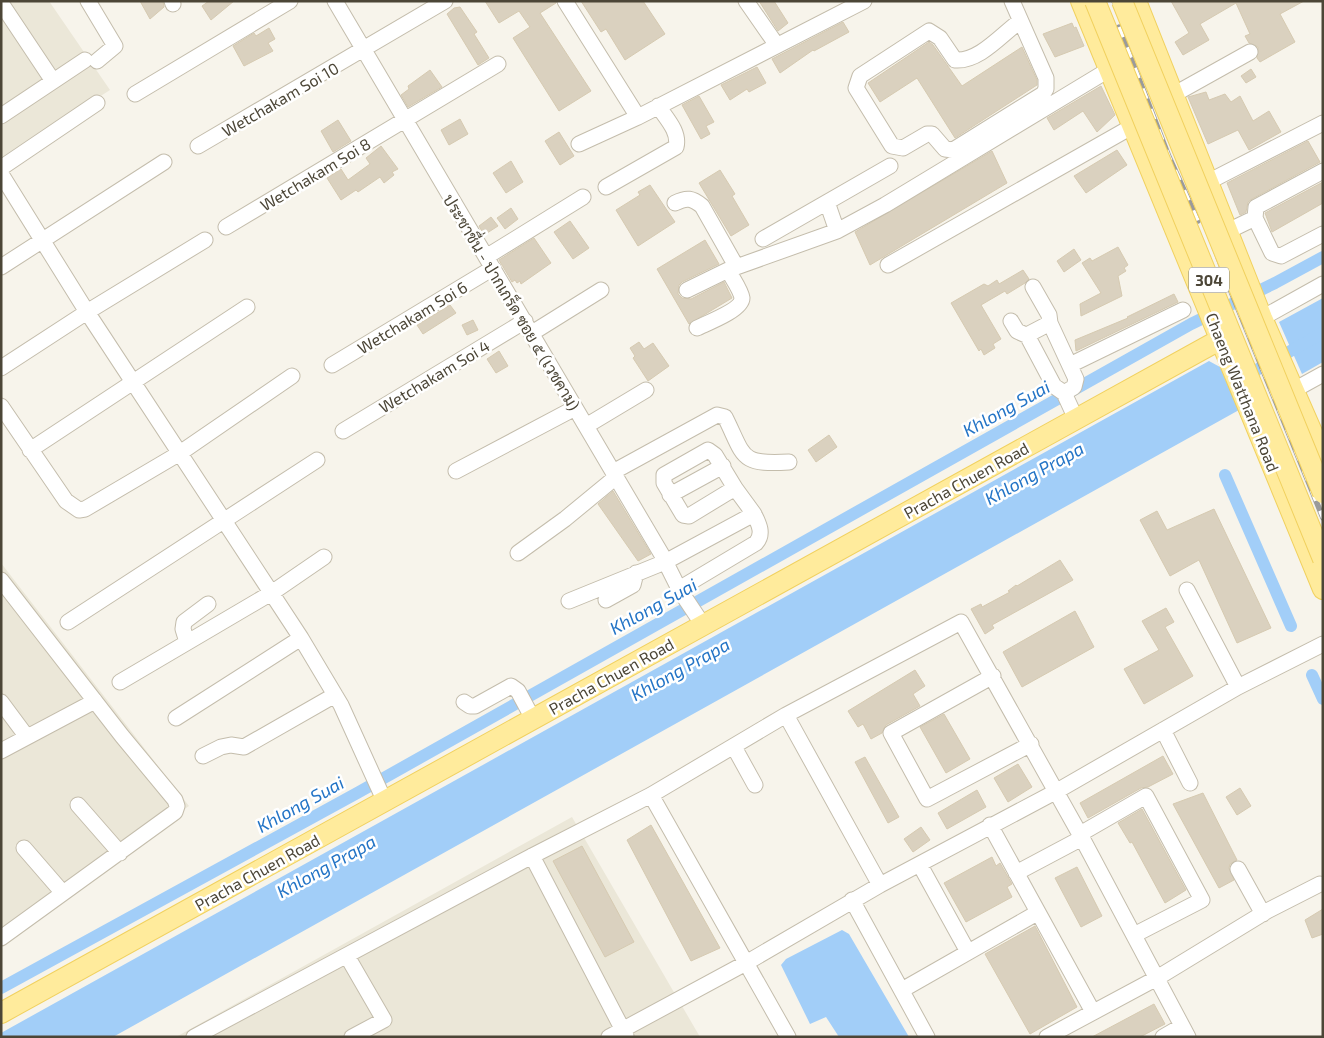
<svg xmlns="http://www.w3.org/2000/svg" width="1324" height="1038" font-family="'Exo 2',Sarabun,sans-serif">
	<style>
		.residential { fill: #ebe7d8 }
		.water { fill: #a2cef8 }
		.lines { fill: none; stroke-linecap: round; stroke-linejoin: round }
		.canal { stroke: #a2cef8; stroke-width: 12 }
		.building { fill: #dad1bf; stroke: #d6cab1 }
		.minor-casing { stroke: #c4bdac; stroke-width: 17 }
		.major-casing { stroke: #f1d15f; stroke-width: 22 }
		.minor { stroke: #fff; stroke-width: 15 }
		.major { stroke: #ffeb9c; stroke-width: 20 }
		.rail-casing { stroke: #9a9a9a; stroke-width: 5.5 }
		.rail { stroke: #fff; stroke-width: 4; stroke-dasharray: 11; stroke-linecap: butt }
		.major-bridge-casing { stroke: #f1d15f; stroke-width: 22; stroke-linecap: butt }
		.major-bridge { stroke: #ffeb9c; stroke-width: 20 }
		.labels { text-anchor: middle; dominant-baseline: central; stroke-width: 5; stroke-linejoin: round; paint-order: stroke }
		.shield { fill: #fff; stroke: #827e73; stroke-width: 1 }
		.shield-label { font-size: 15px; font-weight: bold; fill: #4c4637 }
		.street-label { font-size: 16px; fill: #4c4637; stroke: #fff }
		.water-label { font-size: 18px; font-style: italic; fill: #2374c6; stroke: #fff }
	</style>
	<rect width="100%" height="100%" fill="#f7f4eb"/>
	<path class="residential" d="M1 1H49L110 90 1 160Z
		M1 563 189 806 1 935Z
		M572 817 700 1037H176Z"/>
	<path class="water" d="M1323 298V362L1302 374 1279 322Z
		M1209 361 1220 367 1239 410 113 1037H1V1033Z
		M842 930 849 934 909 1037H839L826 1017 810 1024 781 965 786 959Z"/>
	<g class="lines">
		<path class="canal" d="M1242 378 1323 333
			M1225 475 1291 626
			M1312 675 1323 699
			M1 988 359 792 1191 324 1275 283 1323 257"/>
	</g>
	<path class="building" d="M140 1H163L164 7 150 19Z
		M209 1H234L211 20 202 6Z
		M485 1H556V3L540 13 591 91 559 111 513 38 530 27 519 11 499 23Z
		M581 1H643L665 34 625 60 606 29 601 32Z
		M759 1H774L788 23 778 31Z
		M1171 1H1304L1280 14 1295 42 1260 62 1257 58 1258 47 1249 43 1245 36 1250 34 1236 3 1200 24 1209 40 1183 55 1175 42 1189 33Z
		M460 7 477 32 474 34 489 58 478 65 447 14 454 8Z
		M843 22 849 32 814 51 813 50 780 73 772 59Z
		M1072 23 1074 28 1076 27 1084 46 1055 57 1043 34Z
		M269 28 275 39 268 43 273 51 244 66 233 46 254 33 256 36Z
		M929 42 933 45 962 86 1022 47 1037 80V85L955 138 917 78 880 102 868 83Z
		M757 67 766 83 749 92 747 89 730 100 721 85Z
		M1251 69 1256 77 1246 83 1241 76Z
		M430 70 442 87 408 107 401 95 409 89 408 86Z
		M1101 86 1115 115 1097 132 1083 111 1054 130 1047 118Z
		M1206 92 1209 100 1225 94 1231 102 1240 96 1253 121 1269 111 1281 132 1249 150 1238 130 1208 144 1188 97Z
		M699 96 714 122 706 126 710 134 701 139 682 105Z
		M460 119 468 134 449 145 441 130Z
		M338 120 351 141 333 152 321 131Z
		M559 132 574 156 560 165 545 141Z
		M1308 141 1320 162 1252 199 1248 202 1246 212 1240 215 1227 183Z
		M381 146 398 169 392 172 394 175 384 183 380 177 358 192 356 190 341 200 327 178 341 169 348 180 370 164 366 158Z
		M1117 150 1127 165 1086 193 1074 176Z
		M992 151 1007 183 870 265 855 232Z
		M511 161 523 182 506 193 493 173Z
		M720 170 735 194 732 196 749 225 731 236 699 183Z
		M1323 182V203L1272 232 1265 213Z
		M650 185 675 222 638 246 616 210 640 195 638 192Z
		M511 208 518 219 505 229 497 218Z
		M491 217 498 226 484 235 479 226Z
		M570 221 589 248 573 259 554 232Z
		M534 238 551 263 521 284 520 281 517 283 515 280 512 282 499 260Z
		M705 240 719 264 682 282 679 285 678 294 682 298 691 299 724 282 732 298 689 324 657 269Z
		M1118 247 1128 265 1124 268 1126 271 1118 276 1122 296 1081 316 1080 304 1101 293 1082 263 1090 258 1092 261Z
		M1074 249 1081 260 1064 272 1057 261Z
		M1023 270 1029 279 1025 283 1007 294 1005 291 981 305 1001 339 993 344 995 348 984 355 981 349 979 351 951 303 984 284 988 286 997 280 999 284Z
		M1174 294 1178 302 1076 351 1075 340 1128 318 1127 317Z
		M450 305 456 313 423 334 417 325Z
		M473 320 478 330 467 335 462 325Z
		M639 342 644 349 653 343 669 366 648 381 633 358 635 356 630 348Z
		M499 351 508 366 496 373 487 359Z
		M829 435 837 447 816 462 808 450Z
		M613 491 651 554 638 561 598 504Z
		M1214 509 1271 628 1237 643 1199 560 1170 576 1140 520 1157 511 1167 530Z
		M1060 560 1073 580 992 625 994 628 985 634 971 609 981 604 982 607 1010 592 1008 591 1016 585 1017 586Z
		M1166 608 1174 622 1165 627 1193 676 1144 704 1124 669 1159 650 1142 621Z
		M1075 611 1094 647 1022 687 1003 652Z
		M915 670 925 686 913 694 920 706 886 725 882 733 871 739 863 724 858 727 848 711Z
		M944 714 970 759 946 773 920 727Z
		M1163 756 1173 774 1148 787 1141 788 1088 818 1080 803Z
		M865 757 899 817 888 823 855 762Z
		M1018 764 1032 787 1008 802 994 778Z
		M1240 788 1251 806 1237 815 1226 797Z
		M977 790 986 807 947 829 938 813Z
		M1203 793 1237 860 1230 864 1229 868 1234 880 1219 888 1173 804Z
		M1142 809 1186 890 1165 903 1132 842 1130 843 1118 823Z
		M651 825 720 948 691 961 627 840Z
		M921 827 930 840 913 852 904 839Z
		M582 846 634 942 605 957 553 861Z
		M992 857 996 866 1000 863 1012 884 1007 887 1012 897 966 922 944 883Z
		M1077 867 1102 916 1081 927 1055 878Z
		M1323 909V934L1312 938 1305 920Z
		M1035 926 1077 1007 1030 1034 985 954Z
		M1154 1004 1165 1024 1140 1037H1092Z"/>
	<g class="lines">
		<g class="minor-casing">
			<path id="minor" d="M88 1 115 46 97 61
				M172 1 173 4
				M335 1 662 555 679 589 703 625
				M565 1 638 117 864 1
				M746 1 776 44
				M1012 1 1046 78V89L1043 94 953 150 945 149 932 134H927L903 148 892 146 856 88 860 76 929 31 940 38 955 60C979 62 1001 35 1020 21
				M1 3 53 81
				M135 94 290 1
				M1173 95 1250 52
				M1 116 85 60
				M579 144 638 117
				M198 146 445 1
				M1 168 97 103
				M1 174 87 312 301 638 341 705 385 802
				M1208 182 1323 123
				M606 187 676 147C680 132 666 118 658 106
				M827 202 837 231
				M675 203C687 197 692 198 702 206L736 266
				M1255 218 1272 253 1281 256 1323 234
				M226 227 498 64
				M1228 231 1255 218 1256 207 1323 171
				M763 239 890 166
				M486 257 583 197
				M888 265 1133 126
				M1 267 164 162
				M1033 287 1049 315 1050 323
				M687 290 728 270
				M1262 318 1323 284
				M1011 321 1017 331 1028 336
				M697 328C707 323 742 310 742 298 741 290 732 278 728 270L837 231 885 205 1110 69
				M532 333 601 290
				M332 365 493 268
				M1070 365 1183 310
				M1 368 87 312 205 240
				M1294 390 1323 374
				M1064 393 1074 387 1076 379 1050 323 1029 334V339L1054 386 1064 393 1076 419
				M1 406 66 501 79 510 85 509 180 453 292 376
				M586 426 646 390
				M343 431 525 321
				M30 450 247 307
				M708 450 715 455 735 488 689 516 683 515 664 483V475Z
				M456 471 575 408
				M613 472 717 415 725 417C745 457 739 465 789 462
				M735 488 754 514
				M670 495 723 466
				M518 553 565 519 616 477
				M1 580 122 736 175 800 177 806 175 812 1 938
				M1187 590 1238 687
				M606 600 633 585 636 573
				M569 601 665 562 754 514C759 524 764 534 756 543L679 589
				M68 622 317 460
				M187 642 183 629 184 622 208 604
				M993 676 891 733 927 799 1031 744
				M120 682 273 592 324 557
				M1 702 27 737
				M464 702 470 706H475L511 686 518 691 533 719
				M786 715 880 885
				M176 718 301 638
				M1163 730 1190 783
				M734 747 755 785
				M1 751 95 701
				M203 756 221 747 231 745 244 747 335 695
				M651 795 788 1037
				M78 805 120 853
				M990 825 1093 1012
				M1080 834 1146 796 1202 900 1134 935
				M24 848 63 893
				M532 856 626 1036
				M920 865 968 952
				M1238 869 1263 914
				M1016 873 1082 838
				M852 900 927 1037
				M347 956 384 1020 352 1037
				M902 990 1037 913
				M194 1037 532 856 651 795 786 715 961 622 1082 838 1188 1037
				M609 1037 746 963 880 885 1057 791 1238 687 1323 644
				M1047 1037 1157 978 1267 911 1320 884
				M1163 1037 1182 1026"/>
		</g>
		<g class="major-casing">
			<path id="major" d="M1081 1 1323 589
				M1136 1 1262 318 1323 457
				M1 1013 1221 339"/>
		</g>
		<use href="#minor" class="minor"/>
		<use href="#major" class="major"/>
		<g class="rail-casing">
			<path id="rail" d="M1114 1 1179 153 1230 289 1323 518
				M1119 27 1169 157 1198 221"/>
		</g>
		<use href="#rail" class="rail"/>
		<g class="major-bridge-casing">
			<path id="major-bridge" d="M1095 1 1323 559
				M1122 1 1323 493"/>
		</g>
		<use href="#major-bridge" class="major-bridge"/>
	</g>
	<g class="labels">
		<rect class="shield" x="1189" y="267.5" width="40" height="25" rx="4"/>
		<g class="shield-label">
			<text x="1209" y="280">304</text>
		</g>
		<g class="street-label">
			<text transform="translate(280 99) rotate(-30)">Wetchakam Soi 10</text>
			<text transform="translate(315 174) rotate(-31)">Wetchakam Soi 8</text>
			<text transform="translate(512 302) rotate(59)">ประชาชื่น - ปากเกร็ด ซอย ๕ (เวชคาม)</text>
			<text transform="translate(412 317) rotate(-31)">Wetchakam Soi 6</text>
			<text transform="translate(434 376) rotate(-31)">Wetchakam Soi 4</text>
			<text transform="translate(1243 392) rotate(68)">Chaeng Watthana Road</text>
			<text transform="translate(966 480) rotate(-29)">Pracha Chuen Road</text>
			<text transform="translate(611 676) rotate(-29)">Pracha Chuen Road</text>
			<text transform="translate(257 872) rotate(-29)">Pracha Chuen Road</text>
		</g>
		<g class="water-label">
			<text transform="translate(1006 408) rotate(-29)">Khlong Suai</text>
			<text transform="translate(1034 473) rotate(-29)">Khlong Prapa</text>
			<text transform="translate(653 606) rotate(-29)">Khlong Suai</text>
			<text transform="translate(680 669) rotate(-29)">Khlong Prapa</text>
			<text transform="translate(300 804) rotate(-29)">Khlong Suai</text>
			<text transform="translate(326 866) rotate(-29)">Khlong Prapa</text>
		</g>
	</g>
	<rect width="1324" height="1038" fill="none" stroke="#4c4637" stroke-width="5"/>
</svg>
